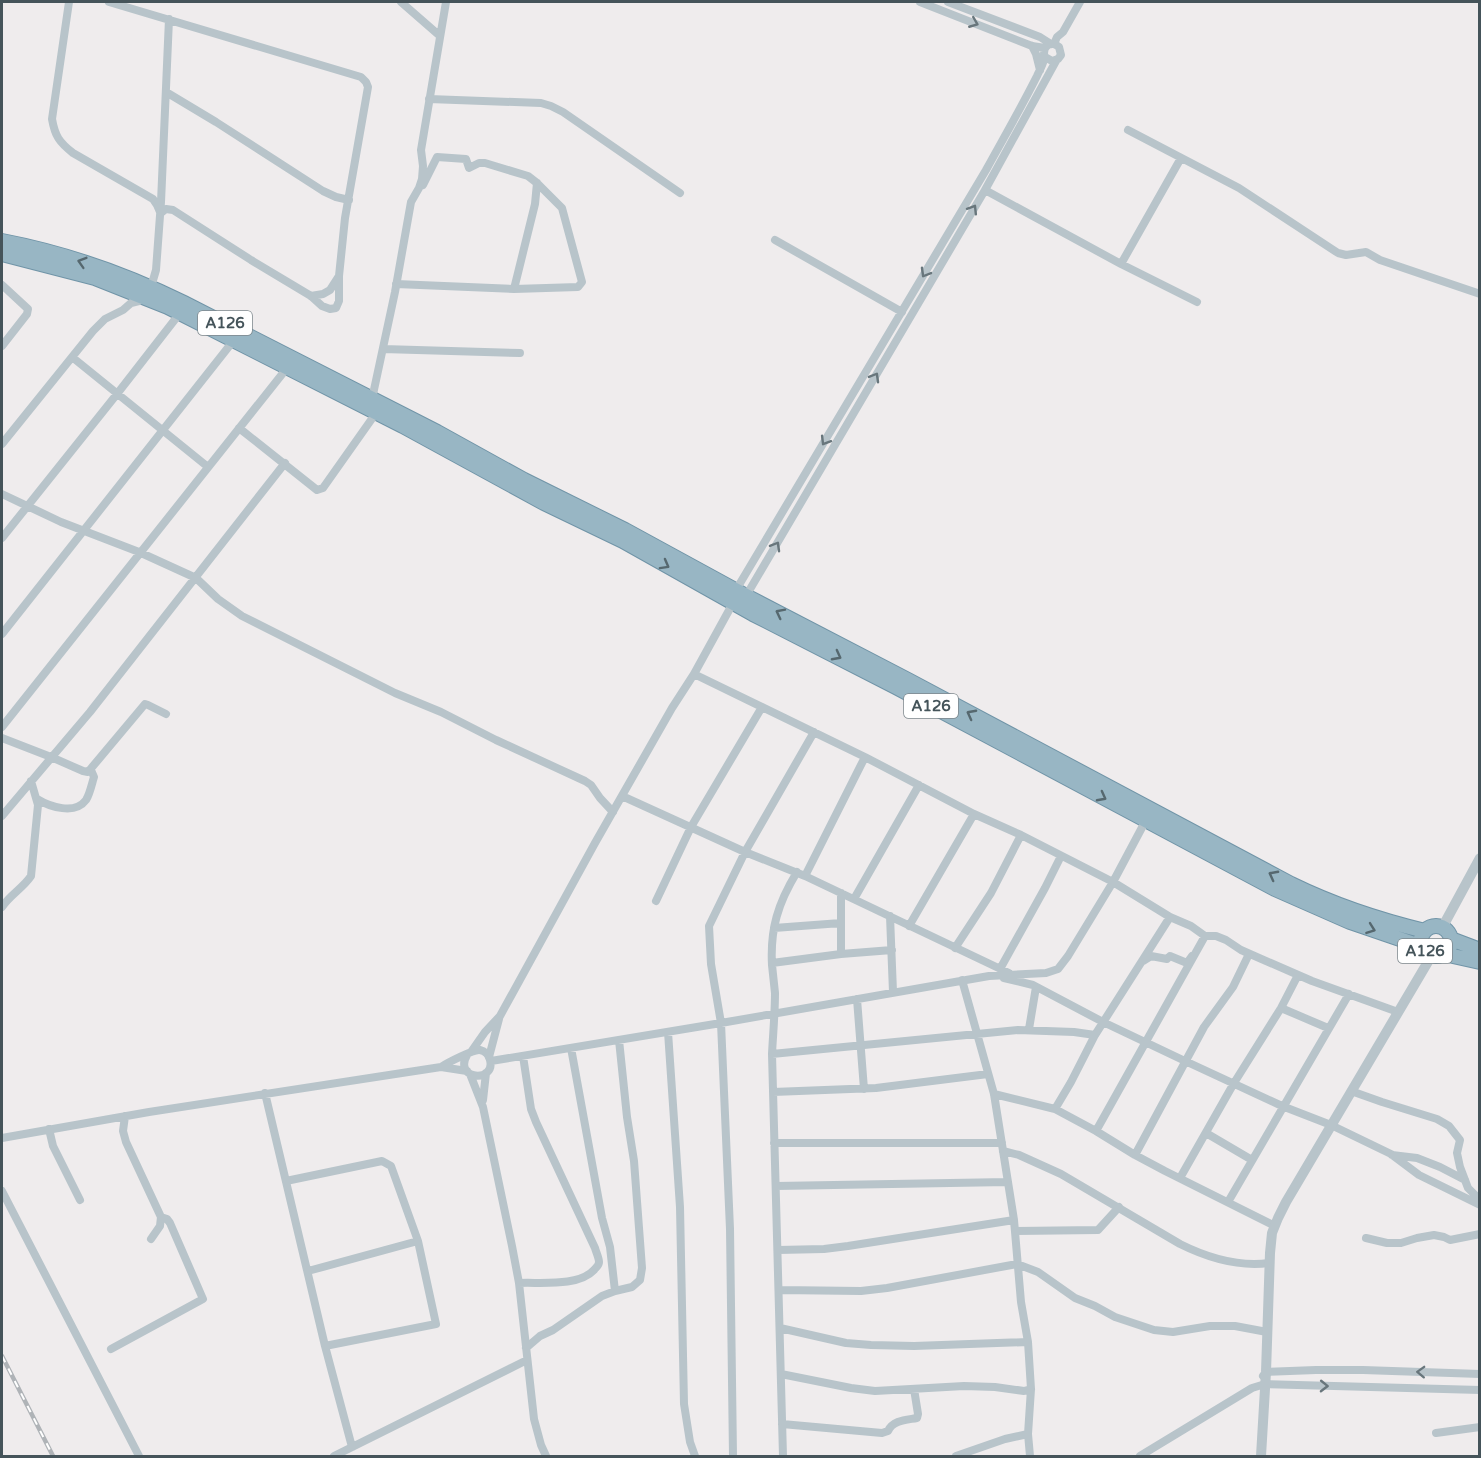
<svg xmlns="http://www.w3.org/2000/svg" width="1481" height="1458" font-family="'Varela Round',sans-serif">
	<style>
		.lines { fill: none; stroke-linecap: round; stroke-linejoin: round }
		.trunk-casing { stroke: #7094a7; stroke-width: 16 }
		.minor { stroke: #b8c4ca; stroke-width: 8 }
		.tertiary { stroke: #b8c4ca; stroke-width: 10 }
		.trunk { stroke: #98b6c4; stroke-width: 14 }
		.rail-casing { stroke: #afb3b7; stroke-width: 4.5 }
		.rail { stroke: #fff; stroke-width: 2; stroke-dasharray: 7; stroke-linecap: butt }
		.oneway { stroke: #68767c }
		.oneway2 { stroke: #56686f }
		.labels { text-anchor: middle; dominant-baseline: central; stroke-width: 6; stroke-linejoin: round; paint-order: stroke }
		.shield { fill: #fff; stroke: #7d878c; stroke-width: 1.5 }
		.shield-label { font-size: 15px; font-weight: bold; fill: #45545a }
	</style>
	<rect width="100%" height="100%" fill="#efeced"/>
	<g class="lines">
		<g class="trunk-casing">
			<path id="trunk" d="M2 241C65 253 127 275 184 303L437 432 524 480 625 530 746 596 908 680 1291 884C1334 905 1379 920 1425 931
				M2 254 95 278 168 307 403 426 544 503 623 541 753 614 896 687 1275 889 1350 922 1423 947
				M1421 941a15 15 0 1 1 30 0a15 15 0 1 1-30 0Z
				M1451 939 1480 950
				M1444 954 1480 962"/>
		</g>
		<path class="minor" d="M69 2 52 119C55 136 59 142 73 153L153 199 157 205 160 212
			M109 2 361 77 366 82 368 87 345 218 339 276 330 290 323 294 311 296
			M401 2 440 36
			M920 2 1032 46 1045 48
			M948 2 1040 37 1051 44
			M1054 44 1057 37 1063 32 1080 2
			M1032 46 1036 54 1040 70
			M166 92 216 122 323 191 336 197 349 200
			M429 99 541 103 551 106 563 112 680 193
			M1128 130 1239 188 1338 253 1346 255 1366 252 1380 260 1480 294
			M423 185 437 157 466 159 469 168 479 163H485L528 176 537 183 562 208 582 282 578 287 514 289
			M985 190 1121 264 1197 302
			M161 213 166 209 173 210 251 260 311 296 322 306 330 309 336 308 339 301V277
			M775 240 902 312
			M1121 264 1181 158
			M396 284 514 289 535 204 537 183
			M2 285 28 309 27 314 2 346
			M383 349 520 353
			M72 357 208 467
			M372 399 395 292 411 202 419 188 422 179 423 166 421 150 446 2
			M239 428 317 490 323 488 376 413
			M2 444 93 331 105 319 123 310 131 303 139 301 145 297 151 287 156 270 161 202 169 19
			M2 494 61 522 139 552 196 578 218 599 242 616 395 693 441 712 496 740 585 781 591 785 600 798 613 812
			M2 538 117 394 180 313
			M736 590 986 170C1003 139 1021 108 1037 76 1039 71 1043 65 1044 59 1045 54 1042 50 1047 46 1051 42 1055 44 1059 47L1061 55 1058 59 1052 61 1045 57
			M746 596 985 190 1056 61
			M2 634 234 340
			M694 674 865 757 974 814 1021 835 1113 882 1170 917 1191 926 1205 936H1216L1226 940 1241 950 1312 981 1398 1012
			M2 727 287 368
			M2 738 51 757 83 771 88 772 145 704 148 705 166 714
			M622 796 745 852 805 876 1009 973
			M37 799C50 807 75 815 86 800 90 794 92 783 94 777L91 770
			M2 816 90 712 285 463
			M805 876 865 757
			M841 893V954
			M854 899 919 785
			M656 901 691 827 762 707
			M2 907C10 895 23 888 31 876L38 805 31 781
			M890 916 893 992
			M909 926 974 814
			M774 928 841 923
			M955 948 991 893 1021 835
			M1143 961 1151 956 1167 959 1170 956 1187 963 1192 956
			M772 963 841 954 892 950
			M1000 969 1045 888 1061 856
			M1004 978 1033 985 1103 1022 1185 1061 1282 1106 1331 1125 1391 1154 1419 1175 1480 1205
			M962 980 994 1094 1014 1220 1021 1302 1028 1342 1031 1389 1028 1434 1030 1456
			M857 999 864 1089
			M1281 1008 1328 1028
			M1029 1029 1036 987
			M668 1032 680 1207 684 1404 690 1442 695 1456
			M571 1048 602 1218 610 1247 615 1291
			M471 1052 485 1032 500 1016 511 996 595 843 672 708 694 674 733 603
			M772 1054 1018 1030 1074 1032 1095 1035
			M489 1057 499 1019
			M491 1061 721 1023 989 976 1046 973 1058 969 1068 956 1113 882 1146 820
			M441 1067C447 1063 474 1049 480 1050 485 1051 489 1055 490 1060 496 1083 453 1080 467 1055
			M470 1074 483 1107 512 1246 519 1283 534 1419 541 1445 546 1456
			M1351 1091 1382 1102 1437 1119 1449 1126 1460 1140 1457 1153 1460 1167 1468 1188 1480 1200
			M773 1092 876 1088 988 1074
			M265 1093 325 1346 352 1447
			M994 1094 1055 1109 1096 1131 1135 1155 1165 1171 1275 1226
			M483 1100 486 1073
			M1055 1109 1071 1082 1095 1035 1170 917
			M125 1116 123 1131 126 1142 161 1217 160 1226 151 1239
			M49 1129 53 1146 80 1200
			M1096 1131 1205 936
			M1206 1133 1252 1160
			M2 1138 149 1112 441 1067 467 1071
			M774 1143H1002
			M1003 1151 1019 1155 1061 1174 1180 1244C1208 1258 1238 1267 1269 1263
			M1135 1155 1204 1027 1233 987 1249 954
			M1392 1155 1417 1158 1440 1167 1465 1180
			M1180 1178 1234 1083 1281 1008 1298 975
			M286 1181 382 1161 391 1166 418 1241
			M776 1186 1008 1182
			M2 1191 139 1456
			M1228 1202 1349 994
			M1015 1231 1098 1230 1119 1207
			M1366 1238 1387 1243H1401L1417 1238 1434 1235 1444 1237 1450 1240 1480 1234
			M778 1250 824 1249 848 1246 1014 1220
			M308 1271 418 1241 436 1324 325 1346
			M519 1283C541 1282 578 1287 594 1270 596 1267 599 1266 599 1262 599 1258 596 1252 595 1248L536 1122 531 1109 523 1056
			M779 1290 861 1291 887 1288 1017 1264 1038 1272 1075 1298 1095 1306 1115 1317 1154 1330 1173 1332 1210 1326H1235L1267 1332
			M780 1328 846 1343 871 1345 914 1346 1028 1342
			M526 1348 540 1336 553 1330 602 1296 615 1291 632 1287 640 1280 642 1268 634 1161 627 1117 619 1040
			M111 1349 203 1299 170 1223 167 1219 161 1217
			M781 1374 851 1388 875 1391 964 1386 995 1387 1024 1391 1031 1389
			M1263 1376 1266 1372 1316 1370H1363L1480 1374
			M782 1424 882 1433 888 1431C893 1420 906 1420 917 1418L918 1414 914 1389
			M1436 1433 1480 1427
			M334 1456 527 1360
			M733 1456 730 1229 721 1023 711 964 709 926 745 852 814 732
			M783 1456 772 1054C773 1034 775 1013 775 993 774 984 773 974 772 965 770 929 778 903 797 872
			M956 1456 1005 1439 1028 1434
			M1140 1456 1252 1388 1265 1384 1480 1390"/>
		<path class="tertiary" d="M1442 928 1480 858
			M1261 1456 1266 1372 1270 1253 1272 1233 1278 1218 1286 1202 1432 955"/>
		<use href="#trunk" class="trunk"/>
		<g class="rail-casing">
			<path id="rail" d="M2 1356 53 1456"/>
		</g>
		<use href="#rail" class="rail"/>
	</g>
	<defs><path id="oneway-chevron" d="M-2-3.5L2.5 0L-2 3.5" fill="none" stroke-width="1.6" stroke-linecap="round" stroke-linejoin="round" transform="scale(1.5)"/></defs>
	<g class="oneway">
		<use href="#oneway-chevron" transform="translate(974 23) rotate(22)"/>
		<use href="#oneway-chevron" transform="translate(973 209) rotate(-58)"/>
		<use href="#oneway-chevron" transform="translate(925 273) rotate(120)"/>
		<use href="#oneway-chevron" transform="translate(875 377) rotate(-60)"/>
		<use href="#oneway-chevron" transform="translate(825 441) rotate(121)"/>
		<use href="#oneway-chevron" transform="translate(776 546) rotate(-60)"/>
		<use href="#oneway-chevron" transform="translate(1421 1372) rotate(-178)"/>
		<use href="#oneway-chevron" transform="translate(1324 1386) rotate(1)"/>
	</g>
	<g class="oneway2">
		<use href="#oneway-chevron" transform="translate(82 262) rotate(-163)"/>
		<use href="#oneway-chevron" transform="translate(665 565) rotate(29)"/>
		<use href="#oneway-chevron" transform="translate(780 613) rotate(-153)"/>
		<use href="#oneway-chevron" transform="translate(837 656) rotate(28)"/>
		<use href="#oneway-chevron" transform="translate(971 714) rotate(-152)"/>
		<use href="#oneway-chevron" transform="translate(1102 797) rotate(28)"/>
		<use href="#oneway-chevron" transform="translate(1273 875) rotate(-152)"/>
		<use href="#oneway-chevron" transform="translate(1371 929) rotate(20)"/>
	</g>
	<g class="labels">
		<g class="shield">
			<rect x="198" y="311" width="54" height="24" rx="4.5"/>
			<rect x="904" y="694" width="54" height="24" rx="4.5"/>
			<rect x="1398" y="939" width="54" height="24" rx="4.5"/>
		</g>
		<g class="shield-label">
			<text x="225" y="323">A126</text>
			<text x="931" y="706">A126</text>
			<text x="1425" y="951">A126</text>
		</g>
	</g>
	<rect width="1481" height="1458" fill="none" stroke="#45545a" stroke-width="6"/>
</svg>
